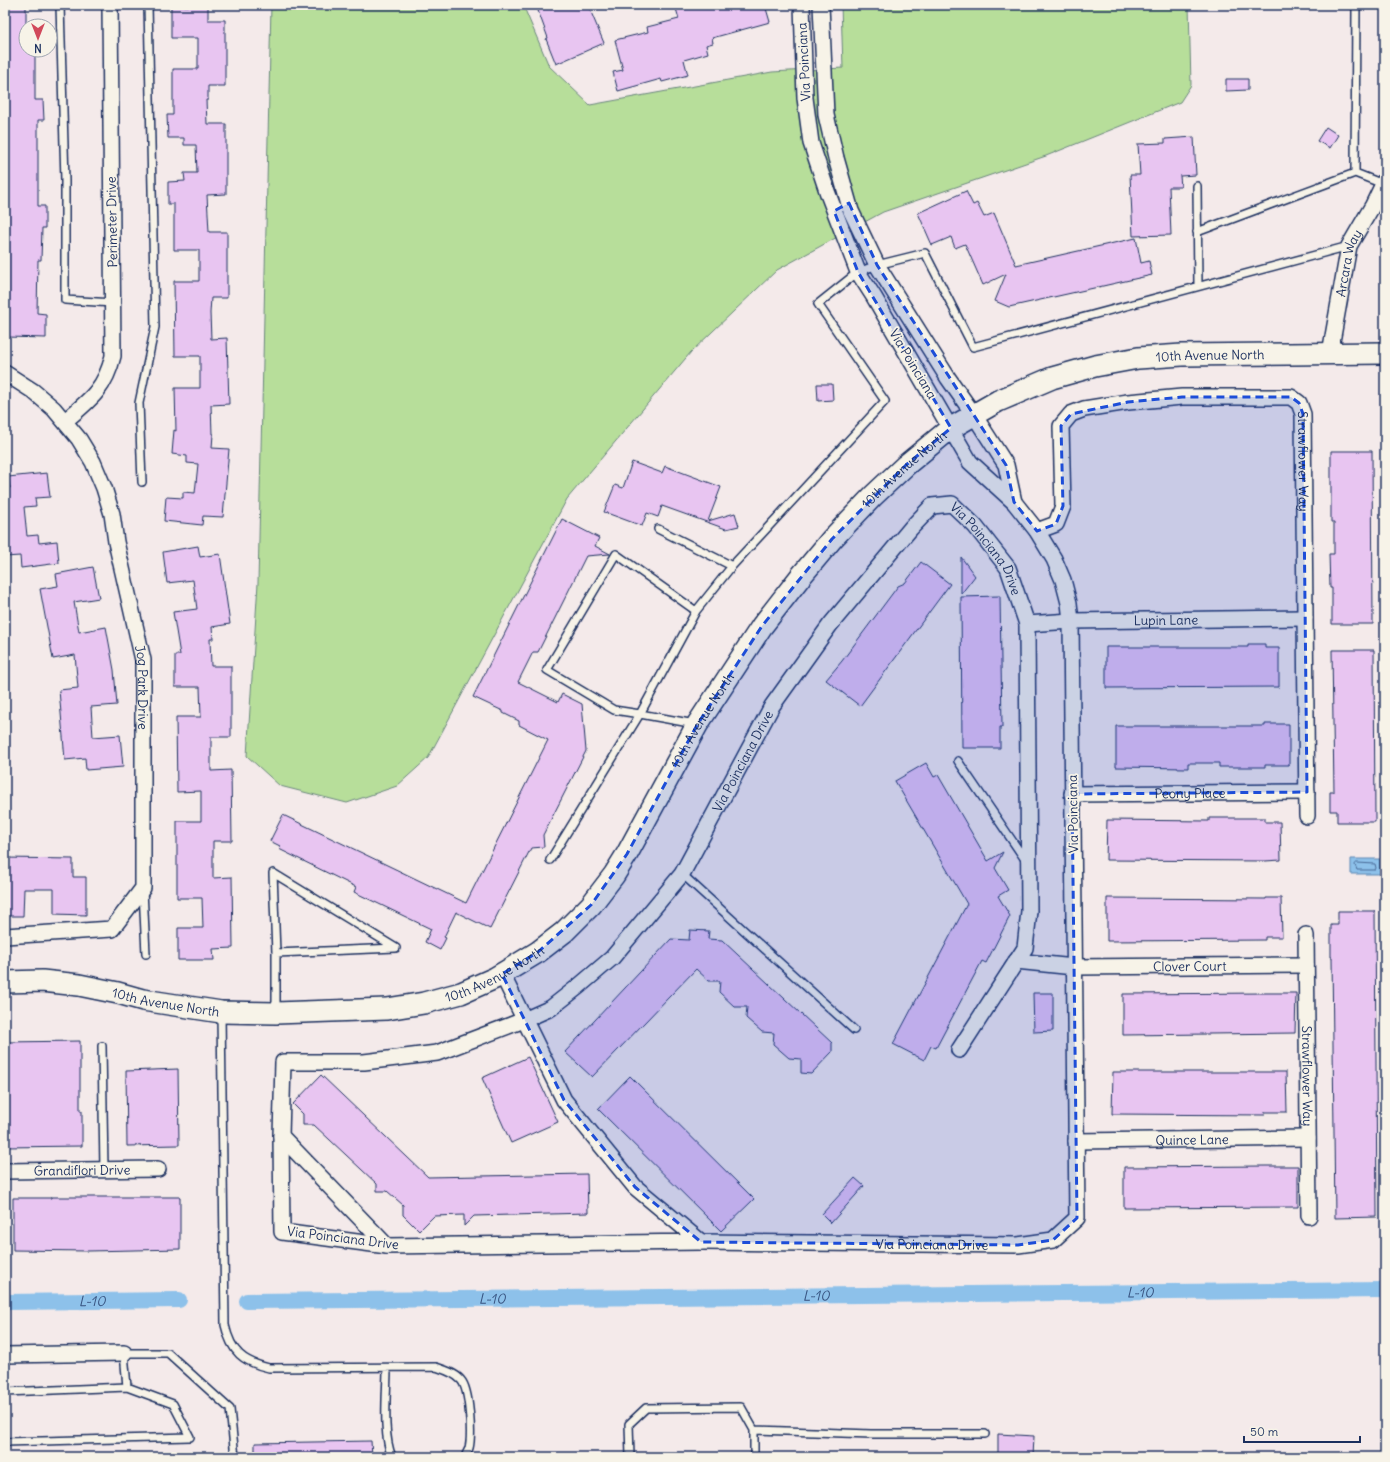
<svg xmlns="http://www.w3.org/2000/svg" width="1390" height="1462" font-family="Delius,sans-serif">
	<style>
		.green { fill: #b7de9a; stroke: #69867c }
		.water { fill: #8dc1ea; stroke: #5f87b2 }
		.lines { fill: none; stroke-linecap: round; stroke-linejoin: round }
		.shore { stroke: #496996; stroke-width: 1 }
		.canal { stroke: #8dc1ea; stroke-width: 16 }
		.building { fill: #e8c5f1; stroke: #1b2f5e }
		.lane-casing { stroke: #1b2f5e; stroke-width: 10 }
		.street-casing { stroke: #1b2f5e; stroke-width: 18 }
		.secondary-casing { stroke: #1b2f5e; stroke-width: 24 }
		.lane { stroke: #f7f3e8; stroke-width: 7 }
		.street { stroke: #f7f3e8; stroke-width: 15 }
		.secondary { stroke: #f7f3e8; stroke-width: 21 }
		.marked { fill: #1d4ed8; fill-opacity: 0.2; stroke: #1d4ed8; stroke-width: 3; stroke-dasharray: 8 5; stroke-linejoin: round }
		.labels { text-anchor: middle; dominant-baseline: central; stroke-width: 3.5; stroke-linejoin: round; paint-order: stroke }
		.street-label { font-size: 13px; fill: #1b2f5e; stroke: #f7f3e8 }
		.water-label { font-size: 14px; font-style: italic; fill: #385481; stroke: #f7f3e8 }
	</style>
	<rect width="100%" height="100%" fill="#f4eaea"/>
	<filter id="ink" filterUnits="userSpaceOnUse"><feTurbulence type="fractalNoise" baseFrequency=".025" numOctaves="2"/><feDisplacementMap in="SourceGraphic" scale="8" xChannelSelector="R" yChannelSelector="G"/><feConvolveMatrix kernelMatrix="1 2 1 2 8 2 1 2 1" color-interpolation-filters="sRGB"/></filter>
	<g filter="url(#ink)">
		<path class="green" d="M271 5H523L549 66 590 105 772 72 843 68 841 5H1189L1191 85 1180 102 1046 156 883 212 777 270 691 352 567 499 428 758 397 786 347 803 280 786 247 756 258 583Z"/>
		<path class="water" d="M1351 859H1380V874H1351Z"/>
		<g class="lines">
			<path class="shore" d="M1357 863 1375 864 1376 868 1375 870H1357L1355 865Z"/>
			<g class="canal">
				<path id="s1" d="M247 1301 1385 1290"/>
				<path id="s2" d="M5 1302 179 1300"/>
			</g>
		</g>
		<path class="building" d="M5 5H26V50H35V100H43L44 120H38V206H45V228H42L41 260H38L37 313 46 314V338L7 337V310H5Z
			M536 5H588L604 43 556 64 546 39 548 38Z
			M675 5H765L770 22 712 38 713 43 706 45 708 53 684 60 688 75 662 82 661 79 618 91 613 72 623 70 615 40 648 32 647 27 679 19Z
			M171 6H208V20H225V86H208V100H206L207 124H226V194L207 195 209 232H227V298H211L210 313 211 339 227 338 229 404 211 405 212 434H213L212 448 229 449 223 517 203 516 202 525 164 521 166 497 183 498V492L195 493 198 464 187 463V456L172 454 174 430 176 431 175 388H200V356H175L174 281H199V250H174V204H168V182L185 181 184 173H197L196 145H184V138H168L167 115H173V69H198V38H171Z
			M1226 79H1248V90L1226 91Z
			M1326 127 1338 135 1330 148 1317 141Z
			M1194 137 1196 175 1180 176 1181 187H1169L1171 235 1133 236 1130 175H1140L1138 144 1165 143V139Z
			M966 191 973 205 977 203 984 217 994 213 1016 265 1136 238 1141 263 1149 261 1152 275 1009 307 995 301 1006 274 983 285 965 244 955 248 951 237 932 245 918 213Z
			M817 384H832L833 400 818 401Z
			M1331 451H1372L1373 624H1332V588H1330L1329 554H1334V522H1331Z
			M632 462 662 473 665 466 721 487 708 521 735 513 739 526 726 529 662 506 658 517 647 513 642 526 604 512 615 485 623 488Z
			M47 473 50 497 35 498 36 506 24 507 27 536 38 535 39 543 57 541 59 563 21 568 20 556 5 557V489L10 488 8 477Z
			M562 519 599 538 595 546 610 554 586 556 538 652H533L518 682 558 702 562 694 582 704 586 751 543 835 544 847 531 848 490 929 456 912 444 937 446 938 440 950 425 942 431 929 354 892 356 887 279 849 280 846 270 841 283 815 466 903 548 740 519 725V721L503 713V711L473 697Z
			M198 546 200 557 220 554 230 624 212 627 213 639H210L211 666H231V737H211V771L231 770 232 841H213V878L232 877 233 948 213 949 214 960H178V928H203L202 898H177V821H201V791L177 792 176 717H201L200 687H175V655H180L173 612 197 609 193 580 167 583 163 552Z
			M961 557 975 576 961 594Z
			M921 562 950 584 860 706 826 680 842 661 898 586 905 583Z
			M93 567 99 598 74 602 79 632 106 627 114 670 117 705 91 707 93 737 120 735 123 767 86 770 85 758 65 760 59 690 78 688 75 655 53 659 40 589 58 586 56 574Z
			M1000 596 1002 727H1000V748H962L961 597Z
			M1248 644H1265V648H1279V687L1106 688V647H1248Z
			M1332 650H1374L1375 822H1337V811H1330V792H1334Z
			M1265 724H1289V765H1265V767H1219V763H1188V768L1116 767V726H1265Z
			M926 763 934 777 938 775 988 861 1003 852 995 868 1008 890 998 896 1010 916 986 963 982 961 936 1048 931 1046 924 1060 893 1044 967 904 895 781Z
			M1209 818H1265V822H1280L1281 860 1265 861 1106 860 1107 820 1209 821Z
			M5 858 73 859V877H86V915L54 914V889H24L23 916H5Z
			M1107 898 1266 899V898H1281L1282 937H1265V940L1107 941Z
			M1338 911H1375L1377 1217 1335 1218 1332 957H1331V925H1338Z
			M690 930 709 931 708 939 722 940 832 1043V1052L811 1074 801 1073V1059L789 1058 773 1044 774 1033 762 1032 746 1018 747 1007H735L719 992 720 981H709L696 969 592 1077 565 1052 671 939 689 940Z
			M1033 993H1053V1031L1034 1032Z
			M1266 993H1296L1295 1033 1123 1035V994Z
			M80 1041V1111H82V1146L5 1147V1042Z
			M528 1057 558 1122 511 1143 482 1078Z
			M178 1069 179 1145 127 1146 126 1071Z
			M1113 1072H1286L1287 1112H1265V1115L1112 1114Z
			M321 1075 428 1177 587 1174 588 1213 474 1216 464 1226V1215L434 1216 419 1231 403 1215V1205L387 1191H377V1184L314 1125H303V1114L293 1104Z
			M630 1076 754 1199 721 1231 598 1109Z
			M1265 1166H1298V1207L1124 1208V1167Z
			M855 1178 864 1186 831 1223 822 1214Z
			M51 1197H180V1249L88 1251 13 1250V1198H51Z
			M998 1434 1034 1436 1033 1457H998Z
			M371 1441 372 1457H255V1443Z"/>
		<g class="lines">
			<g class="lane-casing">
				<path id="lane" d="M60 5 65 181V300L113 303
					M1355 173 1383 184
					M1197 186 1198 286
					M1197 232 1355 173 1356 5
					M142 482 139 403 155 327 148 5
					M658 529 732 566
					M695 724 640 714 696 611 732 566 885 401 818 304 858 272 877 265 925 253 973 347 1349 246
					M958 761 1026 861
					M550 860 640 714 614 710 547 670 616 554 696 611
					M682 874 854 1030
					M143 890 146 954
					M276 953 273 873 396 948 276 953V1011
					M221 1014 225 1325C231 1352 243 1362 269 1368L436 1367C445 1370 455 1373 461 1380 470 1390 472 1436 469 1448 468 1451 466 1454 465 1457
					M102 1046 104 1170
					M387 1368C387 1394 382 1433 392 1457
					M5 1392 127 1387
					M754 1430 871 1434H985
					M5 1442 190 1437 173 1404 127 1387 124 1353H168L230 1409 235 1457
					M630 1457 629 1424 646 1408 741 1407 754 1430V1457"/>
			</g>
			<g class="street-casing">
				<g id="street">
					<path d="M821 5 826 115 836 158 851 211 877 265 948 378 974 415 1006 465 1014 502"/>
					<path id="s3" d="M1330 353 1349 246 1373 205 1385 180"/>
					<path id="s4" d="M5 373 33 391 54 409 79 439 93 462 104 488 112 514 116 542 143 660V888L112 929 5 936"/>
					<path d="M65 421C90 400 105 389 113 356L110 5"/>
					<path id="s5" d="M1037 531 1056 524 1063 506 1061 426 1071 414 1084 409 1128 402 1182 397H1291L1299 403 1303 414 1307 816"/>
					<path id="s6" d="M1027 624 1071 621 1305 618"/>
					<path id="s7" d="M1072 794 1307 792"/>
					<path id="s8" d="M1306 935 1309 1216"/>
					<path id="s9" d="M1016 961 1074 967 1306 965"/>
					<path id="s10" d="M502 974 564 1100 635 1187 701 1242 387 1246 282 1232 281 1136 283 1062H364L437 1053 524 1020 551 1008 579 986 612 958 682 874 772 706 830 625 911 528 932 506 952 504 975 526 1008 568 1027 624 1029 911 1025 948 959 1050"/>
					<path d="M281 1136 387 1246"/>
					<path id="s11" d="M1076 1141 1308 1138"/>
					<path id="s12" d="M5 1171 158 1169"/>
					<path id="s13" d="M701 1242 1018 1245 1053 1240 1077 1218 1071 621 1069 603 1063 580 1054 559 1037 531 1014 502 970 462 874 297 858 272 828 194 811 143 805 98 802 5"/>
					<path d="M5 1355 124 1353"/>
				</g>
			</g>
			<g class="secondary-casing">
				<g id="secondary">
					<path id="s14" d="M5 982 42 981 79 985 118 993 143 1000 221 1012 276 1013 387 1009 424 1003 461 993 495 978 538 952 564 932 591 905 614 875 627 854 697 725 762 626 801 576 832 539 873 496 906 465 951 428 998 401 1052 378 1095 366 1138 358 1182 355 1385 353"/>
				</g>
			</g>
			<use href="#lane" class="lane"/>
			<use href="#street" class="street"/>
			<use href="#secondary" class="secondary"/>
		</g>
	</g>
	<path class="marked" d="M849 203 877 265 1006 465 1014 502 1037 531 1056 524 1063 506 1061 426 1071 414 1128 402 1182 397H1291L1299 403 1303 414 1307 792 1072 794 1077 1218 1053 1240 1018 1245 701 1242 635 1187 564 1100 502 974 538 952 591 905 627 854 697 725 762 626 832 539 906 465 951 428 858 272 834 211Z"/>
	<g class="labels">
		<g class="street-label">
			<text transform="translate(804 62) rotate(-93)">Via Poinciana</text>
			<text transform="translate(112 222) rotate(-91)">Perimeter Drive</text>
			<text stroke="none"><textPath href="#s3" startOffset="92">Arcara Way</textPath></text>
			<text stroke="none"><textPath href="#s14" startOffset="1495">10th Avenue North</textPath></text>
			<text transform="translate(913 364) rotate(59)">Via Poinciana</text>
			<text stroke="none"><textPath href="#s5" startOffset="426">Strawflower Way</textPath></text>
			<text stroke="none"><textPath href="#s14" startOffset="1159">10th Avenue North</textPath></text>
			<text stroke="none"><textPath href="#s10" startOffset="1918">Via Poinciana Drive</textPath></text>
			<text stroke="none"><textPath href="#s6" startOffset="139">Lupin Lane</textPath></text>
			<text stroke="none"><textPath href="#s4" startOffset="359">Jog Park Drive</textPath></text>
			<text stroke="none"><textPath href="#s14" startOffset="835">10th Avenue North</textPath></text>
			<text stroke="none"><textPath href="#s10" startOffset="1522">Via Poinciana Drive</textPath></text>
			<text stroke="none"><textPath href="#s7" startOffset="118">Peony Place</textPath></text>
			<text transform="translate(1073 814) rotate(-91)">Via Poinciana</text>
			<text stroke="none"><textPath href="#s9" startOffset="174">Clover Court</textPath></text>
			<text stroke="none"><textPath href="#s14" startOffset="499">10th Avenue North</textPath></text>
			<text stroke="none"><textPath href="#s14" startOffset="163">10th Avenue North</textPath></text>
			<text stroke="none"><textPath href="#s8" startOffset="141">Strawflower Way</textPath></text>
			<text stroke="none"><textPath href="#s11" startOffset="116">Quince Lane</textPath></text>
			<text stroke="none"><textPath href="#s12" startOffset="77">Grandiflori Drive</textPath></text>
			<text transform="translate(343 1238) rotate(7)">Via Poinciana Drive</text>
			<text stroke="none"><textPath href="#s13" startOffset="231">Via Poinciana Drive</textPath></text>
		</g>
		<g class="water-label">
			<text stroke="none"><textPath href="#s1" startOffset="893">L-10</textPath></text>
			<text stroke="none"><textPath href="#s1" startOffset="569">L-10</textPath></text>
			<text stroke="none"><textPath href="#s1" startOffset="245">L-10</textPath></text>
			<text stroke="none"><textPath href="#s2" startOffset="87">L-10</textPath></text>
		</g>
	</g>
	<rect width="1390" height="1462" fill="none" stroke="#f7f3e8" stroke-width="20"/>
	<rect x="10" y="10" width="1370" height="1442" fill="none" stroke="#1b2f5e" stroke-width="1.5" filter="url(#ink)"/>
	<g transform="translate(38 38) rotate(180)"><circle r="19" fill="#f7f3e8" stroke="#9fa5b1"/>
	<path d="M0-3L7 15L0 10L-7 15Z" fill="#d1495b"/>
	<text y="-6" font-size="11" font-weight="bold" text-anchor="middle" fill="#1b2f5e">N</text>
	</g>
	<path d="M1244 1436v6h116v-6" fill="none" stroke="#1b2f5e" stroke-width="2"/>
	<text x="1250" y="1436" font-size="12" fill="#1b2f5e" stroke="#f7f3e8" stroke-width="3" paint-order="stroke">50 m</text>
</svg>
